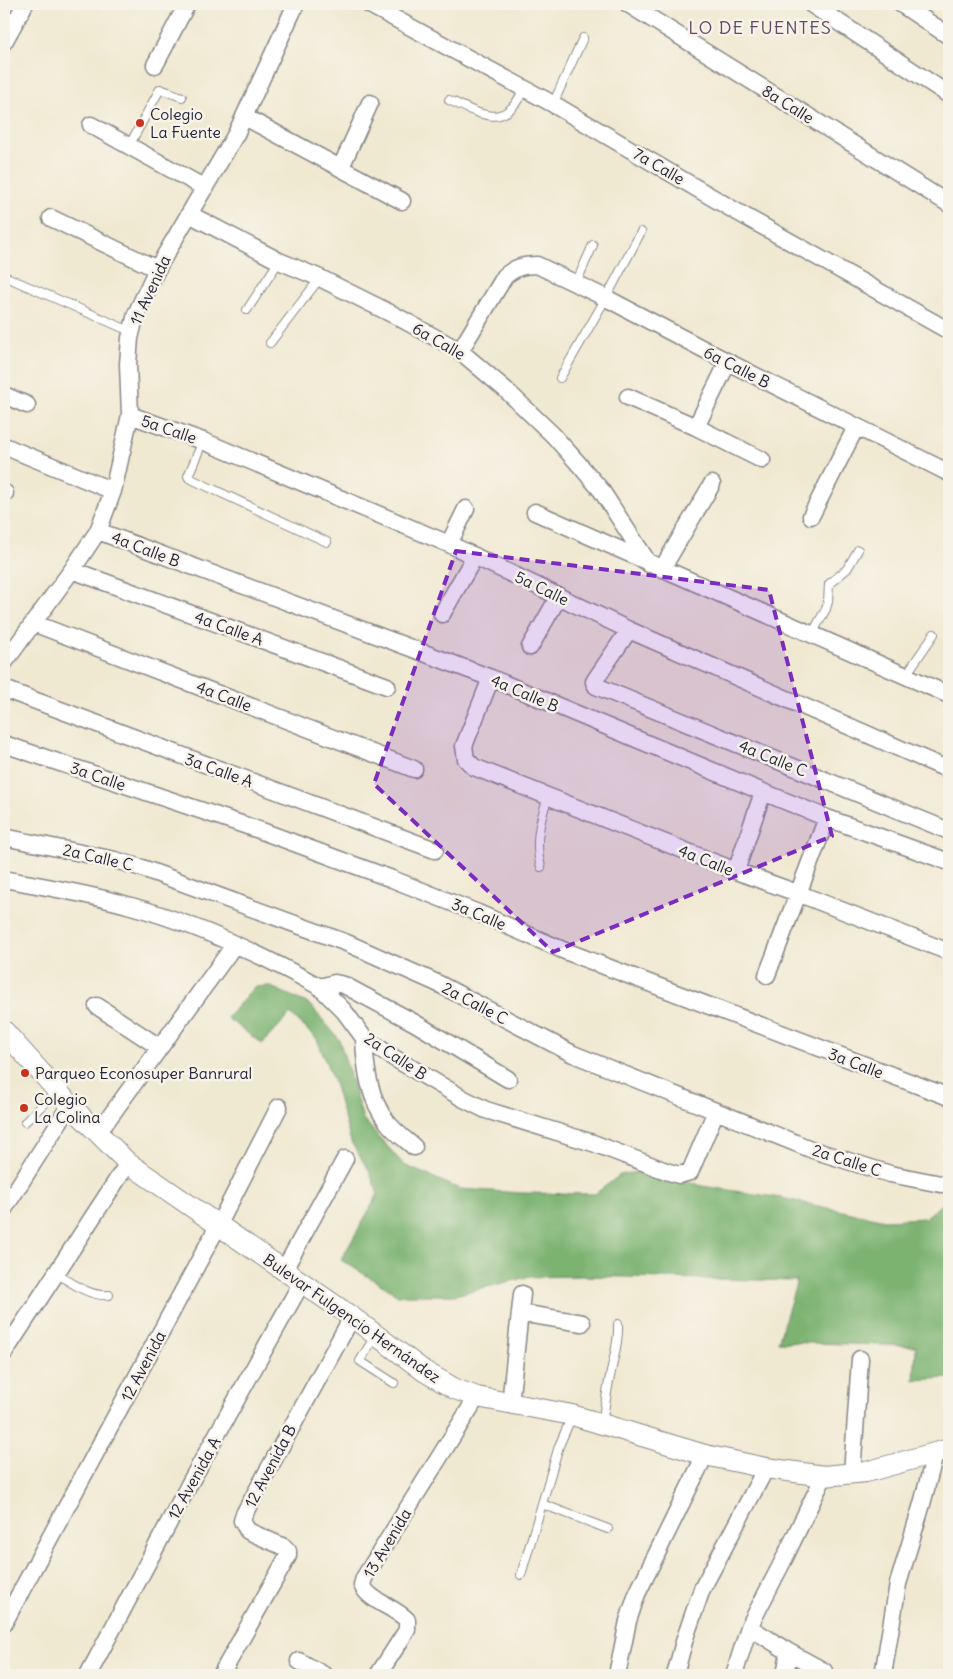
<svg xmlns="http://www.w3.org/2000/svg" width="953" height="1679" font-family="Delius,sans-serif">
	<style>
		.forest { fill: #7cb371; stroke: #4f6a56 }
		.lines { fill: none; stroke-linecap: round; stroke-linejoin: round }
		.service-casing { stroke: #898686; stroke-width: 10 }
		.minor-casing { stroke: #898686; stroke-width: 19 }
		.tertiary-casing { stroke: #898686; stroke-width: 22 }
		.service { stroke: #fff; stroke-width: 8 }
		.minor { stroke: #fff; stroke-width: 16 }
		.tertiary { stroke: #fff; stroke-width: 20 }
		.marked { fill: #7b2cbf; fill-opacity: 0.2; stroke: #7b2cbf; stroke-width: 4; stroke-dasharray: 10 6; stroke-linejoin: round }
		.poi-dot { fill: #c8321e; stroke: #f7f3e8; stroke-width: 2 }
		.labels { text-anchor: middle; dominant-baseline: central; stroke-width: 5; stroke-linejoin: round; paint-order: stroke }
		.street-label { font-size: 16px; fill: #22223b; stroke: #f7f3e8 }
		.poi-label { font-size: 16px; fill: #22223b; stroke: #f7f3e8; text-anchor: start }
		.neighbourhood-label { font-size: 18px; letter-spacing: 1px; fill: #634b67; stroke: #f7f3e8 }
	</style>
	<rect width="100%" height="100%" fill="#f7f3e8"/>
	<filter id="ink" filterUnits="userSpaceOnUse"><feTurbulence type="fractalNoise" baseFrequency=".02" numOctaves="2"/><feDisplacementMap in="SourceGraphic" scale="10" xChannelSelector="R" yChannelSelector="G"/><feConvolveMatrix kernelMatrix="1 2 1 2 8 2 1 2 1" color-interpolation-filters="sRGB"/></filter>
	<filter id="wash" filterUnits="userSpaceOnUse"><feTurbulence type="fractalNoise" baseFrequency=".0096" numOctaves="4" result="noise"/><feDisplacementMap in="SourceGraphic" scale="20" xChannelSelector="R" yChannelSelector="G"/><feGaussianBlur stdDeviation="1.12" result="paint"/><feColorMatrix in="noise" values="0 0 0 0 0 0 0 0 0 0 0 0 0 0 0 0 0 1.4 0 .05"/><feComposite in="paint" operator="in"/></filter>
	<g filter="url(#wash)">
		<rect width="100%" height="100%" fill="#f0e9d2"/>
		<path class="forest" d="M269 986 309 1004 339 1039 363 1119 404 1165 460 1189 521 1193 595 1194 620 1175 654 1169 702 1186 781 1198 885 1220 925 1218 949 1198V1378L914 1380 916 1346 778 1342 797 1281 582 1276 527 1277 455 1295H398L341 1260 378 1194 369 1171 351 1142 334 1083 317 1039 290 1014 262 1044 227 1018 254 987Z"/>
	</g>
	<g filter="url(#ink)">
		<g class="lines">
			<g class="service-casing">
				<path id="service" d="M84 5 85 4
					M449 100C482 115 506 131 524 88
					M553 104 583 38
					M129 146 160 89 182 97
					M4 276 130 331
					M576 283 593 245
					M247 310 279 261
					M270 343 320 278
					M560 378 606 298 641 232
					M203 441 188 476 189 478 327 542
					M812 634 826 609 828 602 829 584 847 569 858 550
					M906 675 934 634
					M541 867C534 843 540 820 548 797
					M25 1122 56 1092
					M56 1273C72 1283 90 1297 109 1295
					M375 1336 360 1361 394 1383
					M602 1424C605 1406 607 1389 611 1372 614 1355 619 1342 618 1324
					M542 1504 608 1529
					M521 1575 559 1446 572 1416"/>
			</g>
			<g class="minor-casing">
				<path id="minor" d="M368 4 553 104 732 209 949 331
					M628 4 949 204
					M811 4 949 95
					M901 4 949 36
					M4 42 25 4
					M155 65 187 4
					M245 117 402 201
					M91 125 205 188
					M341 167 370 103
					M189 214 279 261 320 278 396 316 460 351 506 390 553 435 577 462 601 490 649 564
					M51 218 157 269
					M460 351 505 276C516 267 523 265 537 265L606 298 728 362 949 473
					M728 362 696 427 762 460
					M4 395 27 405
					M628 397 696 427
					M130 415 203 441 449 544 629 630 949 770
					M4 446 113 491
					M4 493H5
					M535 512 949 695
					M811 516 856 427
					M98 531 491 678 763 792 827 818 949 862
					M449 544 466 509
					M662 569 712 484
					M72 570 387 686
					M442 614 475 556
					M33 623 414 769
					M629 630 595 680 594 682 596 686 949 831
					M530 647 559 596
					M4 663 72 570 98 531 113 491 130 415 128 364 130 338 136 314 157 269 236 134 296 4
					M491 678 464 746 466 759 474 767 736 871 797 893 949 952
					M4 689 435 850
					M4 744 259 830 392 879 478 913 565 951 949 1097
					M4 837 115 860 142 868 347 943 437 983 573 1054 813 1150 890 1174 941 1184
					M736 871 763 792
					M4 879C46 887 90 894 131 906 197 924 260 954 320 987L344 1011 364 1038 394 1058 464 1099 486 1110 593 1143 666 1171 679 1175 690 1172 716 1111
					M767 975 827 818
					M320 987 335 983 344 985 415 1023 508 1079
					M97 1006 159 1047
					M364 1038C365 1067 369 1100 388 1123 395 1132 406 1140 414 1147
					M98 1133 235 944
					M4 1209 70 1105
					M284 1270 345 1159
					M520 1313 582 1323
					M4 1353 128 1163
					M510 1404 522 1294
					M852 1474 860 1359
					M4 1623 219 1224 279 1107
					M749 1627 789 1652 824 1671
					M299 1661 324 1675
					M88 1675 191 1481 302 1282
					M221 1675 288 1556V1551L284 1547 248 1531 242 1521 244 1514 352 1317
					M378 1675 407 1630V1620C395 1607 369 1601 362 1585L364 1578 477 1397
					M617 1675 628 1621 637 1594 705 1455
					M675 1675 685 1638 702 1589 766 1468
					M734 1675 749 1627 783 1561 824 1476
					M785 1675 789 1652
					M883 1675 898 1584 922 1504 935 1454"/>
			</g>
			<g class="tertiary-casing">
				<path id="tertiary" d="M4 1031 70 1105 128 1163 352 1317 424 1371 455 1389 477 1397 572 1415 705 1455 766 1468 824 1476 866 1472 949 1449"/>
			</g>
			<use href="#service" class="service"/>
			<use href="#minor" class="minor"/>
			<use href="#tertiary" class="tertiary"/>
		</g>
	</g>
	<path class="marked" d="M456 551 769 590 832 836 553 952 374 784Z"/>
	<g class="poi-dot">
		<circle cx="140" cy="123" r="5"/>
		<circle cx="25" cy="1073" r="5"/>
		<circle cx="24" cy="1108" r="5"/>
	</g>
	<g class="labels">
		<g class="street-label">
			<text transform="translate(788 104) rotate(32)">8a Calle</text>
			<text transform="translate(659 166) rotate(30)">7a Calle</text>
			<text transform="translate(150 290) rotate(-65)">11 Avenida</text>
			<text transform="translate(439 341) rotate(30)">6a Calle</text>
			<text transform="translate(737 367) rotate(27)">6a Calle B</text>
			<text transform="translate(169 429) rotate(19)">5a Calle</text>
			<text transform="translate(146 549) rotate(21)">4a Calle B</text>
			<text transform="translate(542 588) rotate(26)">5a Calle</text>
			<text transform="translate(229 628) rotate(20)">4a Calle A</text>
			<text transform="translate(525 693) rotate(23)">4a Calle B</text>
			<text transform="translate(224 696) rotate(21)">4a Calle</text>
			<text transform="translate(773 758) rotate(22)">4a Calle C</text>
			<text transform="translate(219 770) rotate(20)">3a Calle A</text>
			<text transform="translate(98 776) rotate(19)">3a Calle</text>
			<text transform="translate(98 857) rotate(13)">2a Calle C</text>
			<text transform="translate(706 860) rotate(22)">4a Calle</text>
			<text transform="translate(479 914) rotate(23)">3a Calle</text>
			<text transform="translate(475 1003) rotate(28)">2a Calle C</text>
			<text transform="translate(396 1056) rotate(34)">2a Calle B</text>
			<text transform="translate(856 1063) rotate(21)">3a Calle</text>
			<text transform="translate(847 1160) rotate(18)">2a Calle C</text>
			<text transform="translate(352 1318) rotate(35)">Bulevar Fulgencio Hernández</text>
			<text transform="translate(143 1366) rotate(-62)">12 Avenida</text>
			<text transform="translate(270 1466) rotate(-62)">12 Avenida B</text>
			<text transform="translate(194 1478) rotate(-61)">12 Avenida A</text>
			<text transform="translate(387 1543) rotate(-59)">13 Avenida</text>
		</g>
		<g class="poi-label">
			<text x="150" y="114">Colegio<tspan x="150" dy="18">La Fuente</tspan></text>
			<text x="35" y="1073">Parqueo Econosuper Banrural</text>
			<text x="34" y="1099">Colegio<tspan x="34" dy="18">La Colina</tspan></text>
		</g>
		<g class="neighbourhood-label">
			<text x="760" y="27">LO DE FUENTES</text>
		</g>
	</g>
	<rect width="953" height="1679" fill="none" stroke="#f7f3e8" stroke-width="20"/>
</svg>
